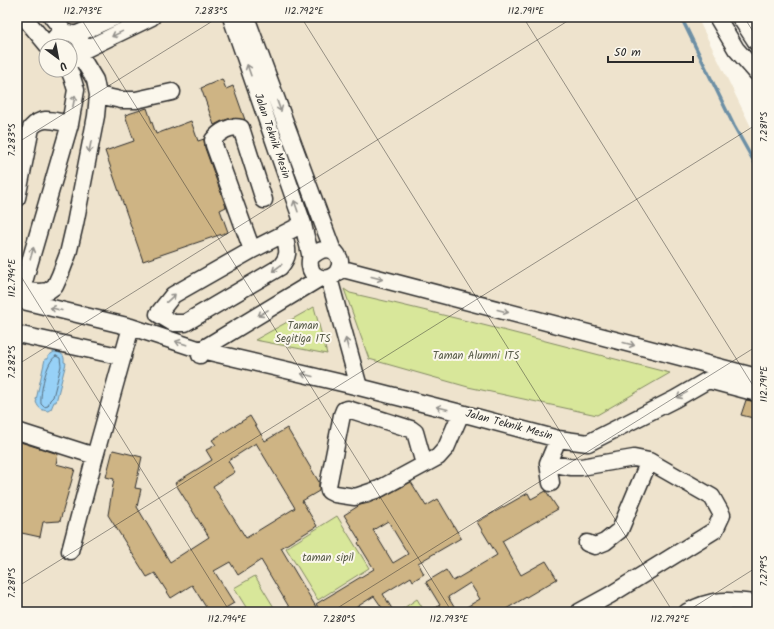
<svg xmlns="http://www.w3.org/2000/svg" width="774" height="629" font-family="Kalam,sans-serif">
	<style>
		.built { fill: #eee3cd; fill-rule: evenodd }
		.green { fill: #d8e79a; stroke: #828962 }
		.water { fill: #97d1f7; stroke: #6c8fa5 }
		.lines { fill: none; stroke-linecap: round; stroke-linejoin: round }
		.shore { stroke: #566d7d; stroke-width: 1 }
		.stream { stroke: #6c8fa5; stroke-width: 3.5 }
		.building { fill: #ceb484; stroke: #2b2b2b; fill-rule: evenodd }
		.minor-casing { stroke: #2b2b2b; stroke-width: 19 }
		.minor { stroke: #fbf7ec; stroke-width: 16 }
		.oneway { stroke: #93918c }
		.ticks { fill: none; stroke: #2b2b2b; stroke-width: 1; stroke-opacity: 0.45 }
		.labels { text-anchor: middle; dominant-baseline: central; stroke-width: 4; stroke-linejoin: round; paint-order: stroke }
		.street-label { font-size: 11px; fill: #2b2b2b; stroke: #fbf7ec }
		.park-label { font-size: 11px; fill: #565a47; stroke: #fbf7ec }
		.neatline { fill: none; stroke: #2b2b2b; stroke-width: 1.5 }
		.ticks-label { font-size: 10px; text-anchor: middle; fill: #2b2b2b }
	</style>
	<rect width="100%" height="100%" fill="#fbf7ec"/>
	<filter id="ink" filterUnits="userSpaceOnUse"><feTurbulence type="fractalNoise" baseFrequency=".025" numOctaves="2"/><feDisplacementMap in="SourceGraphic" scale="8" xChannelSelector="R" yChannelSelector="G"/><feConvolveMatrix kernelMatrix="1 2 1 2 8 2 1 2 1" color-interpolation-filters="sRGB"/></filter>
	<g filter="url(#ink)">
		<path class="built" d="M17 17H697L757 139V612H17ZM46 46H70V70H46Z"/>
		<path class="green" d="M344 289 350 293C457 317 563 346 670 373L597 415 468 387 369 359Z
			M314 307 327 354 255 340Z
			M337 516 369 568 318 600 286 548Z
			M255 576 275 609 270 612H249L234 588Z
			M417 599 425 612H398Z"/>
		<path class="water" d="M54 352C61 352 65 355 64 362L66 363 56 402H54L51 409 48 411C41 410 39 409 36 402L37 400H36L45 359H48V356Z"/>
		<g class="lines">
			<path class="shore" d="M56 356 60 358 61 366 53 397 50 400 48 406 44 407 41 404C40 393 46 361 56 356Z"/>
			<path class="stream" d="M681 17 734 126 757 167"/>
		</g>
		<path class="building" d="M222 79 226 89 233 86 245 120 231 118 222 121 214 125 201 88Z
			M147 108 156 134 191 121 198 141 204 139 205 148 226 207 220 210 228 232 143 261 105 151 134 141 125 115Z
			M746 400 757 402V419L741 415Z
			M250 416 265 441 287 428 319 482V491L302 501 317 526 281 548 316 607 307 612H292L261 560 238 575 230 562 214 571 234 603 219 612H209L192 585 171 598 155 573 147 577 108 515 114 479 106 477 113 450 142 457 135 488 141 489 137 507 170 562 209 537 175 483 212 460 206 450 216 445 212 440ZM256 443 295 508 246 538 213 486 235 472 228 461Z
			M17 441 58 454 56 464 75 469 60 521 43 522 40 537 17 532Z
			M411 482 426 506 438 499 461 538 418 563 424 574 413 581 411 577 383 594 394 612H385L374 596 349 612H321L316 604 374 569 358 543 360 541 344 515 360 505 369 503 383 497ZM388 521 408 554 393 563 373 530Z
			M546 491 558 509 502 541 521 575 546 561 557 579 501 612H458L480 599 470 583 448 597 457 612H428L440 605 426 582 446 570 453 581 497 555 477 522 528 493 531 499Z"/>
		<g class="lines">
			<g class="minor-casing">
				<path id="minor" d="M24 17 48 46
					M52 17 65 33
					M231 17 303 224C305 234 308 244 310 254 311 258 309 262 310 266 311 276 322 281 331 277 351 268 335 234 311 257
					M246 17 333 251
					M717 17 736 49 757 73
					M740 17 757 43
					M75 35 115 17
					M52 46C55 21 96 35 77 59
					M82 51 152 17
					M98 95 121 100H136L172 92
					M17 198 31 128C42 115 54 121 70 124
					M284 234C287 249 291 254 280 267L185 323H173L158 314 173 295 252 250 303 224
					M252 250 214 145 213 140C219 132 230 125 241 128L264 200
					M339 268 757 377
					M329 278 359 387 461 413 558 439 588 443 675 399 708 380 757 393
					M17 289 22 291 41 292 48 291 55 286 60 275 68 254 75 224 96 116 98 95 95 80 80 55
					M19 299 70 124 76 90 72 77 69 70
					M19 300 131 327 201 350 359 387
					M17 334 123 357
					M200 355 201 350 320 278
					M17 431 95 456 131 327
					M558 439 548 463 570 467H581L634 458 649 461 712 497 722 515 715 530 610 595 579 612
					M548 463 551 483
					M424 464 415 432 411 429 348 409 344 410 342 415 328 486 329 491 335 494 355 497 379 489 438 457 446 448 461 413
					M587 543 595 546 605 542 620 530 649 461
					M70 551 95 456
					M687 612C712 598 729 600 757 603"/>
			</g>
			<use href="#minor" class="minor"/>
		</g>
		<defs><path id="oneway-shaft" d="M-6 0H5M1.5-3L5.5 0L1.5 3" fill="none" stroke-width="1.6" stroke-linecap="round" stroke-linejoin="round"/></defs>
		<g class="oneway">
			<use href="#oneway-shaft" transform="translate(117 34) rotate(154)"/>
			<use href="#oneway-shaft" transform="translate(249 70) rotate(-109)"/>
			<use href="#oneway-shaft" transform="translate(74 101) rotate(-79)"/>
			<use href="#oneway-shaft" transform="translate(279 106) rotate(70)"/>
			<use href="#oneway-shaft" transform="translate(90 147) rotate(101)"/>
			<use href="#oneway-shaft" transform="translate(296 206) rotate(-109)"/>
			<use href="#oneway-shaft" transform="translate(32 253) rotate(-74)"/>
			<use href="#oneway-shaft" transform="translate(277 268) rotate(143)"/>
			<use href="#oneway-shaft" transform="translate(377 278) rotate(15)"/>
			<use href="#oneway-shaft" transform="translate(171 298) rotate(-43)"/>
			<use href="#oneway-shaft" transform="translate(56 309) rotate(-166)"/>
			<use href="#oneway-shaft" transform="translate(503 311) rotate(15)"/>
			<use href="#oneway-shaft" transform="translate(263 313) rotate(149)"/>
			<use href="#oneway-shaft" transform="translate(181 343) rotate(-162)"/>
			<use href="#oneway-shaft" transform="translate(347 344) rotate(-105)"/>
			<use href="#oneway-shaft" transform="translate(629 344) rotate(15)"/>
			<use href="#oneway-shaft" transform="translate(307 375) rotate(-166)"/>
			<use href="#oneway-shaft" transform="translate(682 395) rotate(151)"/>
			<use href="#oneway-shaft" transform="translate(442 408) rotate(-166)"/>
		</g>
	</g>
	<path class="ticks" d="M80 17 452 612M301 17 673 612M523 17 757 392M744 17 757 38M17 143 219 17M17 270 230 612M17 365 574 17M17 587 757 124M331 612 757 346M686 612 757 567"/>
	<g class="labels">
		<g class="street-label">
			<text transform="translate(272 136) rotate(71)">Jalan Teknik Mesin</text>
			<text transform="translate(509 425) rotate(15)">Jalan Teknik Mesin</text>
		</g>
		<g class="park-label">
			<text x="303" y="326">Taman<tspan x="303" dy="13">Segitiga ITS</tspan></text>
			<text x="476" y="356">Taman Alumni ITS</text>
			<text x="328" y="558">taman sipil</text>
		</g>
	</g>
	<rect width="774" height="629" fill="none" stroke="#fbf7ec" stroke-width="44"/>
	<g transform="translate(58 58) rotate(148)"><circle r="19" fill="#fbf7ec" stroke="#a8a59f"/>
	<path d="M0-3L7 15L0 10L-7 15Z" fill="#2b2b2b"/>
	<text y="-6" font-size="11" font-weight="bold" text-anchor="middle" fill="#2b2b2b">U</text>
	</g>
	<path d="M608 56v6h85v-6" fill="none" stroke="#2b2b2b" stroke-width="2"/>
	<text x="614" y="56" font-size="12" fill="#2b2b2b" stroke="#fbf7ec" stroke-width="3" paint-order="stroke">50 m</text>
	<rect x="22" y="22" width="730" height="585" class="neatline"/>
	<g class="ticks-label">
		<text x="83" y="14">112.793°E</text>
		<text x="211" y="14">7.283°S</text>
		<text x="304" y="14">112.792°E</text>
		<text x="526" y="14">112.791°E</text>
		<text transform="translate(763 127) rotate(-90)" y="4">7.281°S</text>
		<text transform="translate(11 140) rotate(-90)" y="4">7.283°S</text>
		<text transform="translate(11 278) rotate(-90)" y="4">112.794°E</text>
		<text transform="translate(11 362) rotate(-90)" y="4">7.282°S</text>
		<text transform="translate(763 384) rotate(-90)" y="4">112.791°E</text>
		<text transform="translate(763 571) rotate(-90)" y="4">7.279°S</text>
		<text transform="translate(11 583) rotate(-90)" y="4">7.281°S</text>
		<text x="227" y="622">112.794°E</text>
		<text x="339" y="622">7.280°S</text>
		<text x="449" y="622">112.793°E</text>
		<text x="670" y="622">112.792°E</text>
	</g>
</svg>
